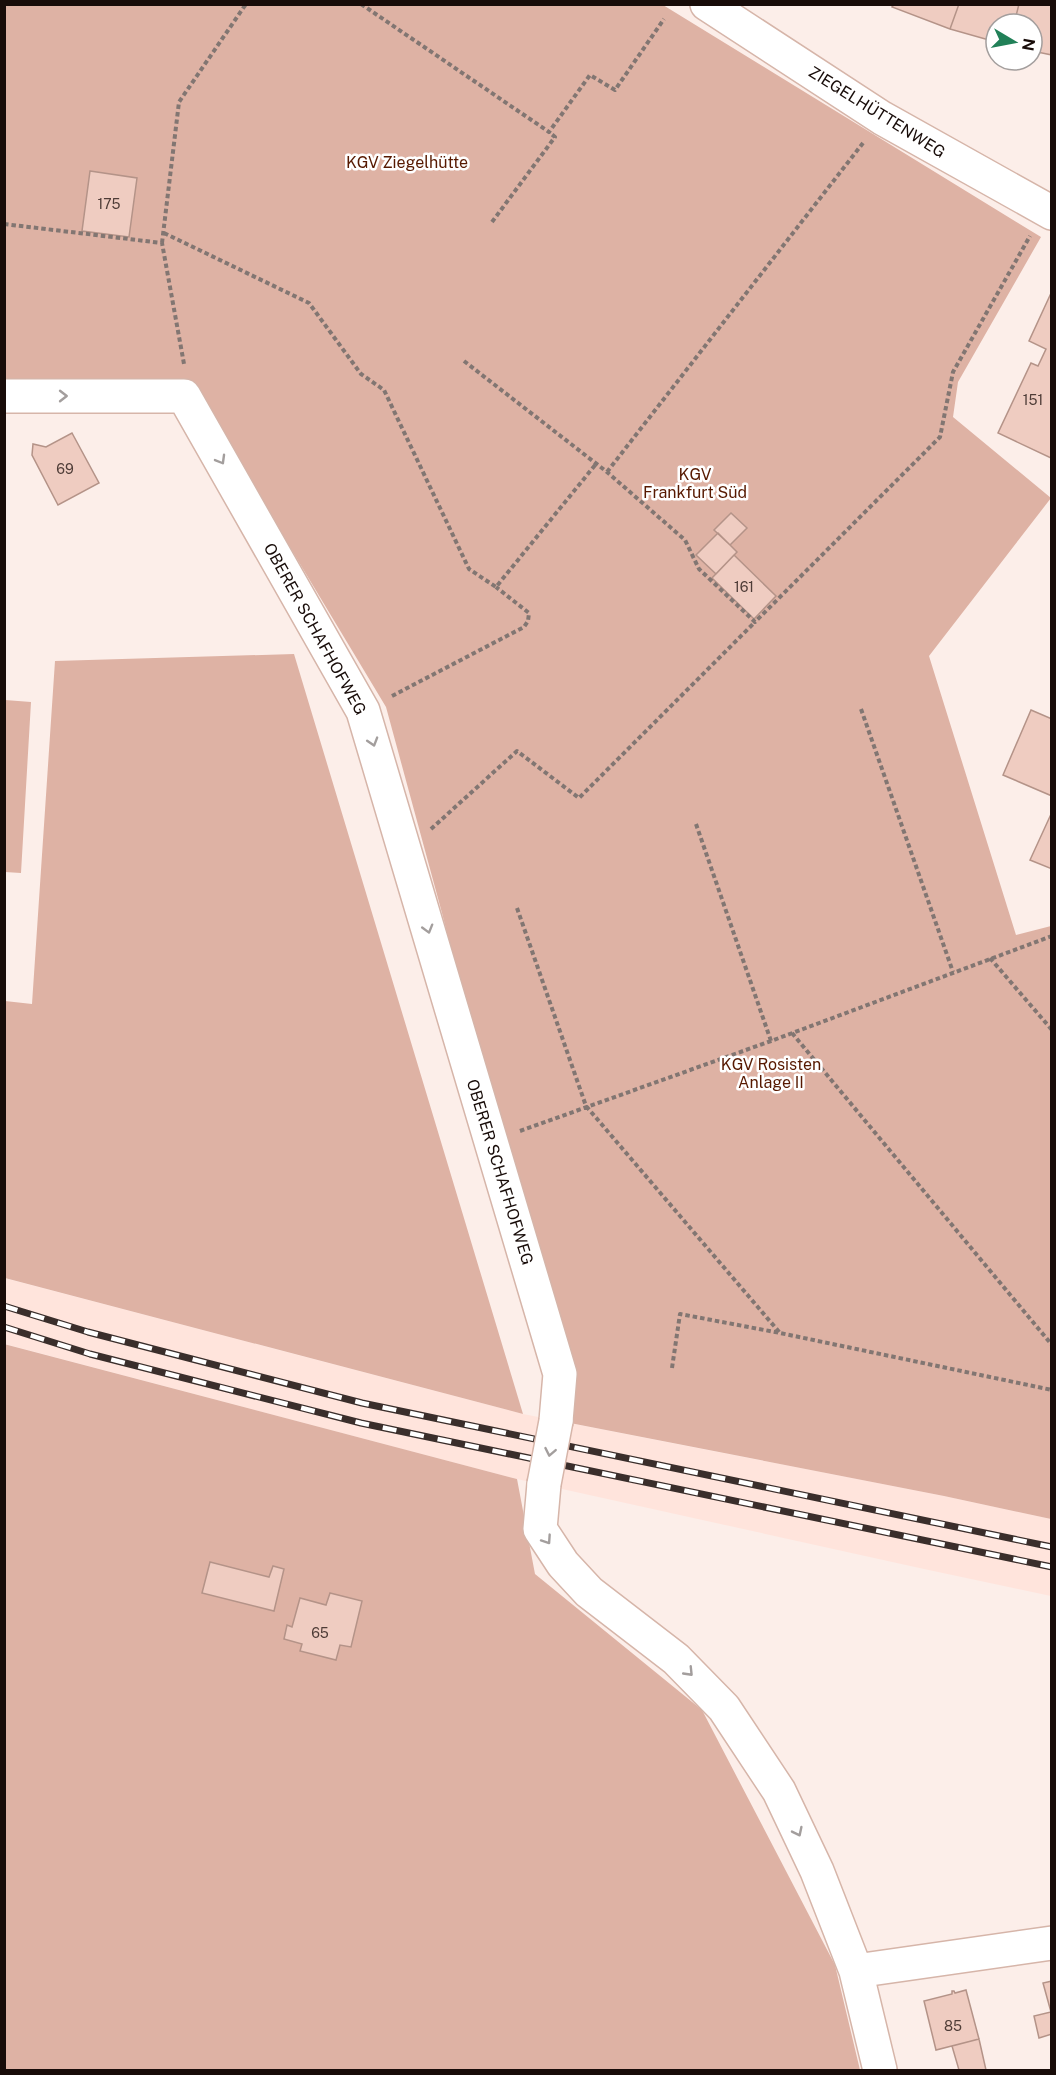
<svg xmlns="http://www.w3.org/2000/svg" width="1056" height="2075" font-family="'Public Sans',sans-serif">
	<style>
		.built { fill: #ffe4dc }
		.green { fill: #deb2a4 }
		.building { fill: #efccc1; stroke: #b49388; stroke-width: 1.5 }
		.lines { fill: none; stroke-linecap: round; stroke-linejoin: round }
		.minor-casing { stroke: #d6b5a9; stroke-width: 36 }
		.path { stroke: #827672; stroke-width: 4; stroke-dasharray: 4.5 3; stroke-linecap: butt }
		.minor { stroke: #fff; stroke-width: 33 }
		.rail-casing { stroke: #3a2e2b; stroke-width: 7 }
		.rail { stroke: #fff; stroke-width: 4.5; stroke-dasharray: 14; stroke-linecap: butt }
		.minor-bridge-casing { stroke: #d6b5a9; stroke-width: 36; stroke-linecap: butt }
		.minor-bridge { stroke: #fff; stroke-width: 33 }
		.oneway { stroke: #a39e9d }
		.labels { text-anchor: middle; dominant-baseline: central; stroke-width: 5; stroke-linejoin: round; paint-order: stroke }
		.number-label { font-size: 14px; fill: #4e3c37 }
		.street-label { font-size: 16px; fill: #180c09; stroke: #fff }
		.park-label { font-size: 16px; fill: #571901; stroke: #fff }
	</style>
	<rect width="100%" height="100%" fill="#fceee9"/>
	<path class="built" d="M4 1278 523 1414 944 1496 1051 1519V1596L924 1569 517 1479 5 1344Z"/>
	<path class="green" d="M5 5H663L1041 237 958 382 953 417 1051 498 929 656 1016 935 1051 926V1519L944 1496 570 1423 442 913 386 707 193 386 5 382Z
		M294 654 523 1414 5 1278V1001L32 1004 55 661Z
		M5 700 31 702 21 873 5 872Z
		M4 1344 517 1479 535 1574 702 1710 835 1965 860 2070H5Z"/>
	<path class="building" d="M894 4H959L950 29 892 7Z
		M959 4H1019L1014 24H996V42L950 29Z
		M1019 4H1052V55L1032 51V24H1014Z
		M90 171 137 178 129 237 82 231Z
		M1052 291V456L1051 458 998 433 1031 363 1038 366 1046 349 1029 341Z
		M72 433 99 483 58 505 32 455 33 444 46 447Z
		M731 513 747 528 730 545 714 530Z
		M718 533 737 552 716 574 696 555Z
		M734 555 776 596 754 619 712 578Z
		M1031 710 1052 719V796L1003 775Z
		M1052 812V869L1030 860Z
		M210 1562 269 1577 273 1566 284 1569 274 1611 202 1593Z
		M330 1593 362 1601 351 1647 340 1645 336 1660 300 1651 302 1644 284 1639 287 1625 292 1627 300 1598 326 1605Z
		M1052 1981V2034L1039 2038 1034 2016 1051 2012 1043 1983Z
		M966 1990 979 2039 936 2050 924 2001 952 1994V1991H954L955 1993Z
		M979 2039 986 2070H959L952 2046Z"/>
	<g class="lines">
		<g class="minor-casing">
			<path id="minor" d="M707 4 882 118 1052 213
				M4 396H184L363 711 560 1374 556 1421
				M544 1484 540 1529 563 1564 589 1592 676 1659 724 1708 779 1791 817 1871 856 1971 880 2070
				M856 1971 1052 1943"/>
		</g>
		<path class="path" d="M361 4 549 132 590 75 615 90 664 19
			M492 222 555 137 549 132
			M4 224 162 243 184 364
			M164 233 309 303 361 374 384 390 469 569 496 587 596 464
			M162 243 179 102 246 4
			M464 361 607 472 685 540 699 569 755 622 940 437 953 372 1030 236
			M607 472 863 143
			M392 696 524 627 528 621 529 613 496 587
			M861 709 953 972
			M696 824 771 1041
			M431 829 517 751 579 798 755 622
			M517 908 586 1106 780 1333
			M990 958 1052 1030
			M792 1033 1052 1345
			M520 1131 771 1041 1052 936
			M672 1368 680 1314 780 1333 1052 1390"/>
		<use href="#minor" class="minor"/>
		<g class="rail-casing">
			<path id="rail" d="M4 1306 88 1332 362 1403 1052 1547
				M4 1327 90 1354 361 1423 1052 1567"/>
		</g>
		<use href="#rail" class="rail"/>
		<g class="minor-bridge-casing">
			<path id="minor-bridge" d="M544 1484 556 1421"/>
		</g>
		<use href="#minor-bridge" class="minor-bridge"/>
	</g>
	<defs><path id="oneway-chevron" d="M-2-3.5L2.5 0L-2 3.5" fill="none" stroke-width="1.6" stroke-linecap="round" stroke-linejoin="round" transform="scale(1.5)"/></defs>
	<g class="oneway">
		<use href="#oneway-chevron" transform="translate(63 396)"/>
		<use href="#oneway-chevron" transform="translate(221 460) rotate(60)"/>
		<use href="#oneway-chevron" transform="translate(373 742) rotate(73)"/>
		<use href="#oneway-chevron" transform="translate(428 929) rotate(74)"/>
		<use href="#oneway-chevron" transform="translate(550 1452) rotate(101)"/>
		<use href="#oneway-chevron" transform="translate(547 1540) rotate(56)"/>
		<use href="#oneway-chevron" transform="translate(689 1672) rotate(46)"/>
		<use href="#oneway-chevron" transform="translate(798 1832) rotate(64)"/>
	</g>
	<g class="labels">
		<g class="number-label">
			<text x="109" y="204">175</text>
			<text x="1033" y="400">151</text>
			<text x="65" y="469">69</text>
			<text x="744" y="587">161</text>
			<text x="320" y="1633">65</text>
			<text x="953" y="2026">85</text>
		</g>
		<g class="street-label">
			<text transform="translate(877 112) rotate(32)">ZIEGELHÜTTENWEG</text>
			<text transform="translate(315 629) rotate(61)">OBERER SCHAFHOFWEG</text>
			<text transform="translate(500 1172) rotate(73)">OBERER SCHAFHOFWEG</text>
		</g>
		<g class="park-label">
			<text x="407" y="162">KGV Ziegelhütte</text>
			<text x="695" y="474">KGV<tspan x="695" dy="18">Frankfurt Süd</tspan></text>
			<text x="771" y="1064">KGV Rosisten<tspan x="771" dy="18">Anlage II</tspan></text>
		</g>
	</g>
	<rect width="1056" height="2075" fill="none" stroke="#180c09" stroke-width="12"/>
	<g transform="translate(1014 42) rotate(100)"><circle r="28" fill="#ffffff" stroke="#a39e9d" stroke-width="1.5"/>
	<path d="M0-4.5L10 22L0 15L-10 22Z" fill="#218058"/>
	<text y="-9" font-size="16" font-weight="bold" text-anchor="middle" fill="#180c09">N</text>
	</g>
</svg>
